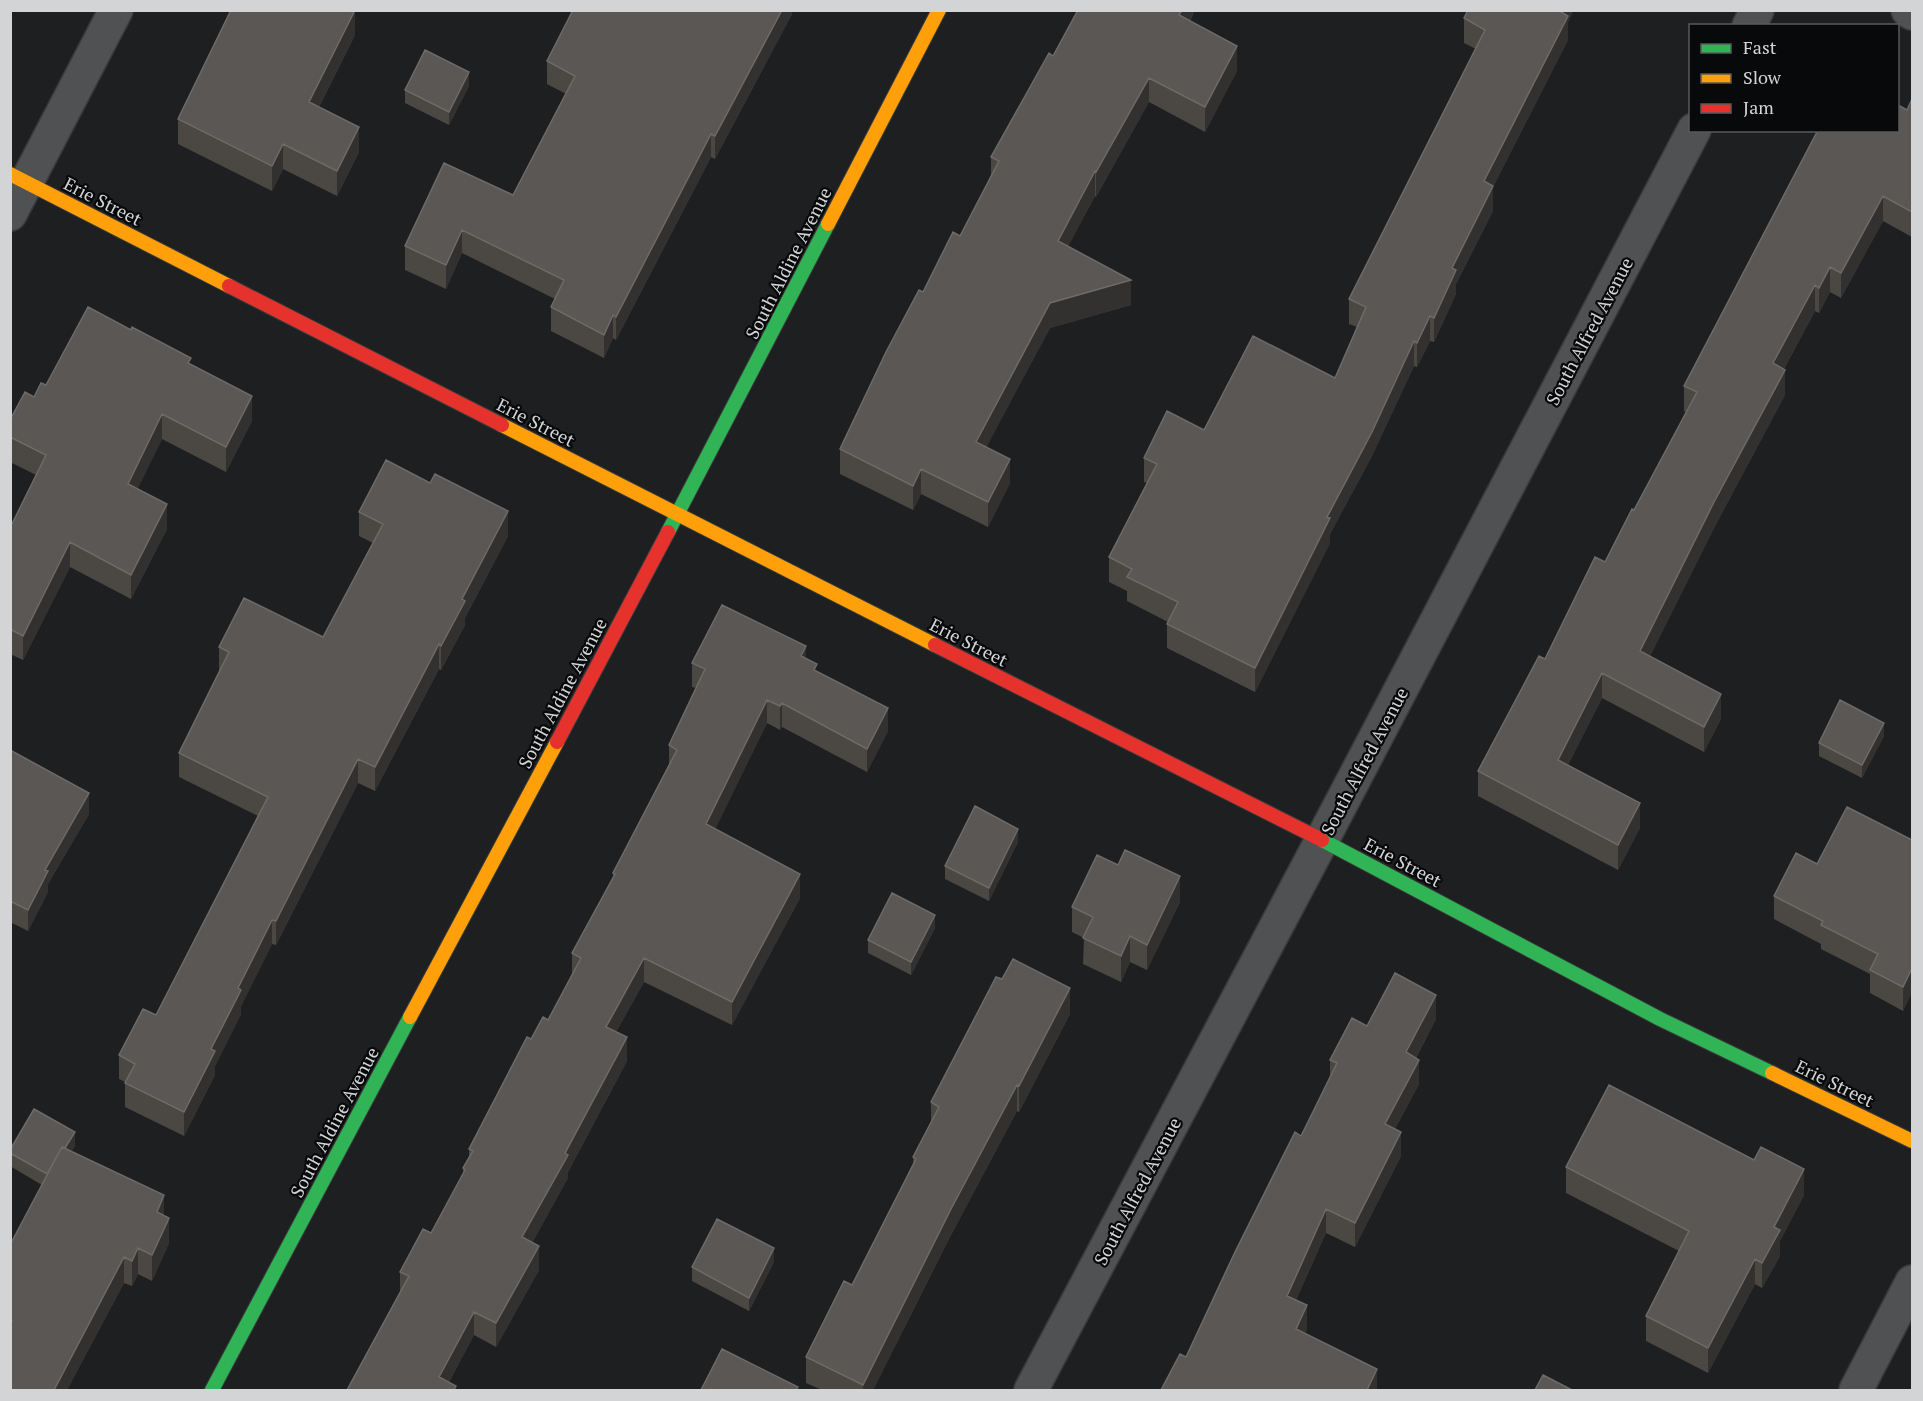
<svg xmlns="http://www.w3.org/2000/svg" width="1923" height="1401" font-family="'PT Serif',serif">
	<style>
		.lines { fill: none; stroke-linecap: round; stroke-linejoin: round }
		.street-casing { stroke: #393a3c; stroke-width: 36 }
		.fast-casing { stroke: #393a3c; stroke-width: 16 }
		.slow-casing { stroke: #393a3c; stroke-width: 16 }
		.jam-casing { stroke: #393a3c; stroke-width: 16 }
		.street { stroke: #4f5152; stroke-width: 33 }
		.fast { stroke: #30b455; stroke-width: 14 }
		.slow { stroke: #ff9f0a; stroke-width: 14 }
		.jam { stroke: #e5322d; stroke-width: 14 }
		.wall { fill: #4b4844 }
		.shaded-wall { fill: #33312f }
		.building { fill: #5a5754; stroke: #6d6a68; stroke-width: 1.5 }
		.labels { text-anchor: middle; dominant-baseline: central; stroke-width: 4.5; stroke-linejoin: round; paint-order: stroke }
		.street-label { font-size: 18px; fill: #d3d4d6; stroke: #08090a }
	</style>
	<rect width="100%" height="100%" fill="#1e1f21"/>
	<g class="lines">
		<g class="street-casing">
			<path id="street" d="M1908 10 1912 13
				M1749 26 1757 10
				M10 214 116 10
				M1031 1390 1322 840 1694 130
				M1856 1390 1912 1282"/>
		</g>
		<g class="fast-casing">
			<path id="fast" d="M668 532 828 224
				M1322 840 1660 1019 1772 1073
				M212 1390 410 1017"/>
		</g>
		<g class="slow-casing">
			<path id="slow" d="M10 174 229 286
				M828 224 939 10
				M502 425 935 645
				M410 1017 557 742
				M1772 1073 1912 1141"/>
		</g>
		<g class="jam-casing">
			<path id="jam" d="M229 286 502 425
				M935 645 1322 840
				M557 742 668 532"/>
		</g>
		<use href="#street" class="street"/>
		<use href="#fast" class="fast"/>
		<use href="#slow" class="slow"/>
		<use href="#jam" class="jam"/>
	</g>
	<path class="wall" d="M792 10V14L715 159 711 157 616 340 613 338 604 358 551 331V307L555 299 462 253 446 289 405 270V246L513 195 566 94 547 84V61Z
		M1078 10H1195L1190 21 1237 71 1205 132 1149 102 1096 197 1095 196 1068 246 1131 305 1050 328 986 447 1010 483 988 527 921 494 913 510 840 474V449L923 292 960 236 991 176V157L1053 56Z
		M1464 18 1568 23V40L1493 187V211L1456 284V294L1434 342 1430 341 1417 367 1414 366 1372 456 1330 534V543L1255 692 1167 648V624L1168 622 1127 601V591L1109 582V557L1147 483 1144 482V458L1204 430 1335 378 1357 327 1349 324V299L1476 49 1464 43Z
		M355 35 319 107 359 152 337 196 283 169 272 191 178 144V119Z
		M469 86 449 125 405 103V90Z
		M1912 99V237L1883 221 1841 298 1830 292 1819 313 1815 311 1784 369 1785 395 1714 528 1650 656 1721 719 1704 752 1602 698 1568 765 1640 828 1618 870 1478 796V771L1545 659 1605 562 1634 510 1686 412 1684 411V386L1907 110Z
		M191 364 252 421 226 472 162 439 137 489 167 529 131 599 70 567 23 660 10 654V528L36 475 10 462V420L46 385Z
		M359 512 508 536 465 618V625L441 670 439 669 375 791 358 783 276 945 272 944 241 1006V1014L215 1066V1075L184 1136 125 1107V1082L119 1079V1055L156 1015 258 816 179 777V753L220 671H219V647L323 637 373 543 359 536Z
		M806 659 817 672 888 731 867 772 782 727 780 730 767 723 715 829 800 898 732 1025 644 982 616 1032 627 1061 568 1172V1178L532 1243 539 1270 496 1347 474 1335 449 1382 456 1390H347L400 1292V1272L431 1233 463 1174V1168L469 1157V1149L531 1039 548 1020 572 976V953L613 878V873L669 766V745L696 688 692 687V663Z
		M1884 736 1862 778 1819 756V743Z
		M10 750 89 814 48 884V892L28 931 10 922Z
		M1912 840V992L1903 1011 1870 993V974L1821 949V944L1774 919V896L1817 864Z
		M1018 842 989 901 945 879V866Z
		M1180 902 1147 970 1130 962 1121 982 1083 964 1084 938 1072 932V907Z
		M935 928 911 975 868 953V940Z
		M1070 1014 1019 1112 1017 1111 951 1235 873 1390H822L806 1383V1357L852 1285 913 1164V1157L931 1122V1102Z
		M1436 1019 1416 1058 1419 1084 1395 1129 1401 1156 1355 1247 1326 1233 1296 1300 1307 1329 1305 1333 1377 1390 1186 1357 1301 1136 1330 1077V1060L1367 1026Z
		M75 1146 71 1151 164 1216 169 1243 152 1281 138 1274 132 1286 124 1283 67 1390H10V1245L42 1185 10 1166V1150Z
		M1566 1167 1804 1195 1780 1241V1256L1762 1288 1755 1284 1708 1373 1646 1341V1316L1679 1251 1566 1193Z
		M774 1262 749 1311 692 1281V1267Z"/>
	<path class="shaded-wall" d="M355 10V35L309 127V102Z
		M782 10H792V14L715 159V136Z
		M1182 10H1195L1179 40V15Z
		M1562 10H1574L1568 23V40L1493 187V211L1456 284V294L1434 342V318L1484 181Z
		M1237 46V71L1205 132V107Z
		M469 72V86L449 125V112Z
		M1149 78V102L1096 197V172Z
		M359 127V152L337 196V171Z
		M711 134V157L616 340V317Z
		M283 144V169L272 191V166Z
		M1095 171V196L1058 266V241Z
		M1883 196V221L1841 298V273Z
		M462 230V253L446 289V265Z
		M1830 267V292L1819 313V288Z
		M1131 280V305L1050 328 976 467V442L1050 303Z
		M1815 285V311L1773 389V363Z
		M613 315V338L604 358V335Z
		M1430 316V341L1417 367V343Z
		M1414 341V366L1372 456 1330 534V543L1255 692V668L1327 517Z
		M1785 370V395L1714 528 1640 676V651L1714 502Z
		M252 396V421L226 472V447Z
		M162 414V439L128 509V484Z
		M1010 459V483L988 527V502Z
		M921 469V494L913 510V486Z
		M167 504V529L131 599V575Z
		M508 511V536L465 618V625L441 670V646L462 599Z
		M70 542V567L23 660V636Z
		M439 644V669L375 791V767Z
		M806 646V670L801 656Z
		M1602 673V698L1558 785V760Z
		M1721 694V719L1704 752V727Z
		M767 700V723L706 848V824Z
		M782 703V727L780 730V706Z
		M888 708V731L867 772V749Z
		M1884 723V736L1862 778V765Z
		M358 759V783L276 945V921Z
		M89 793V814L48 884V892L28 931V910L45 870Z
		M1640 803V828L1618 870V845Z
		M1018 829V842L989 901V888Z
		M800 874V898L732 1025V1002Z
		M1180 876V902L1147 970V945Z
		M935 915V928L911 975V962Z
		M272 920V944L241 1006V1014L215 1066V1075L184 1136V1112L238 988Z
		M1130 936V962L1121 982V956Z
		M644 958V982L606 1050V1027Z
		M1912 968V992L1903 1011V987Z
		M1070 988V1014L1019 1112V1086Z
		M1436 995V1019L1406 1076V1052Z
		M627 1037V1061L568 1172V1178L522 1261V1237Z
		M1419 1060V1084L1385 1148V1124Z
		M1017 1085V1111L951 1235 873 1390H863V1385L951 1209Z
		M75 1132V1146L50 1189V1176Z
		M1401 1132V1156L1355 1247V1223Z
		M1804 1169V1195L1780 1241V1256L1762 1288V1263L1774 1227Z
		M164 1195V1221L157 1212Z
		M1326 1209V1233L1287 1320V1296Z
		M169 1218V1243L152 1281V1255Z
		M539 1246V1270L496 1347V1323Z
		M138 1248V1274L132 1286V1261Z
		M774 1248V1262L749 1311V1298Z
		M124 1257V1283L67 1390H54Z
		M1755 1259V1284L1708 1373V1348Z
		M1307 1305V1329L1296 1353V1329Z
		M474 1312V1335L445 1390 439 1377Z
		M1377 1369V1390H1367Z"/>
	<path class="building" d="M231 10H355L309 102 359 127 337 171 283 144 272 166 178 119Z
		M573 10H782L715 136 711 134 616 317 613 315 604 335 551 307 564 280 462 230 446 265 405 246 444 163 513 195 575 76 547 61Z
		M1078 10H1182L1179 15 1237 46 1205 107 1149 78 1096 172 1095 171 1058 241 1131 280 1050 303 976 442 1010 459 988 502 921 469 913 486 840 449 886 352 919 290 923 292 953 232 960 236 999 161 991 157 1049 53 1053 56Z
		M1468 10H1562L1561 12 1568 16 1484 181 1493 186 1452 268 1456 270 1434 318 1430 316 1417 343 1414 341 1372 432 1327 517 1330 518 1255 668 1167 624 1178 602 1127 577 1132 569 1109 557 1157 464 1144 458 1167 411 1204 430 1253 336 1335 378 1366 307 1349 299 1485 30 1464 18Z
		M425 50 469 72 449 112 405 90Z
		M1912 99V212L1883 196 1841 273 1830 267 1819 288 1815 285 1773 363 1785 370 1714 502 1640 651 1721 694 1704 727 1602 673 1558 760 1640 803 1618 845 1478 771 1539 656 1545 659 1595 557 1605 562 1632 509 1634 510 1697 392 1684 386 1818 130H1898V105L1907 110Z
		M88 307 131 330 132 327 191 358 188 363 252 396 226 447 162 414 128 484 167 504 131 575 70 542 23 636 10 629V528L46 455 10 437V420L25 392 34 397 41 383 46 385Z
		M386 460 430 483 435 474 508 511 462 599 465 601 441 646 439 644 375 767 358 759 276 921 272 920 238 988 241 990 211 1049 215 1051 184 1112 125 1083 135 1064 119 1055 143 1009 156 1015 268 797 179 753 229 652 219 647 244 598 323 637 383 524 359 512Z
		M722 605 806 646 801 656 817 664 814 670 888 708 867 749 782 703 780 706 767 700 706 824 800 874 732 1002 644 958 606 1027 627 1037 565 1153 568 1155 522 1237 539 1246 496 1323 474 1312 439 1377 456 1386 454 1390H347L409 1276 400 1272 423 1229 431 1233 465 1170 463 1168 473 1151 469 1149 527 1037 531 1039 543 1017 548 1020 581 958 572 953 615 874 613 873 677 750 669 745 705 669 692 663Z
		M1840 700 1884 723 1862 765 1819 743Z
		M10 750 89 793 45 870 48 871 28 910 10 901Z
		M975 806 1018 829 989 888 945 866Z
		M1847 807 1912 840V968L1903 987 1870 970 1878 954 1821 925 1823 921 1774 896 1796 853 1817 864Z
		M1125 850 1180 876 1147 945 1130 936 1121 956 1083 938 1093 917 1072 907 1097 855 1118 865Z
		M892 893 935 915 911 962 868 940Z
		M1013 959 1070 988 1019 1086 1017 1085 951 1209 863 1385 806 1357 844 1281 852 1285 916 1159 913 1157 939 1107 931 1102 996 977 1002 979Z
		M1395 973 1436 995 1406 1052 1419 1060 1385 1124 1401 1132 1355 1223 1326 1209 1287 1296 1307 1305 1296 1329 1377 1369 1367 1390H1161L1180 1354 1186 1357 1235 1252 1295 1132 1301 1136 1337 1063 1330 1060 1352 1018 1367 1026Z
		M1609 1085 1754 1160 1761 1147 1804 1169 1774 1227 1780 1230 1762 1263 1755 1259 1708 1348 1646 1316 1689 1231 1566 1167Z
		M34 1109 75 1132 65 1148 62 1147 47 1174 10 1153V1150Z
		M62 1147 164 1195 157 1212 169 1218 152 1255 138 1248 132 1261 124 1257 54 1390H10V1324L12 1321H10V1245Z
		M717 1219 774 1248 749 1298 692 1267Z
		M722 1349 798 1387 796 1390H701Z
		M1543 1375 1572 1390H1535Z"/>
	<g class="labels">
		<g class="street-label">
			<text transform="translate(103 201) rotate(27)">Erie Street</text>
			<text transform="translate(788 263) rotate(-63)">South Aldine Avenue</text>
			<text transform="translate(1589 331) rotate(-62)">South Alfred Avenue</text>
			<text transform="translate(536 422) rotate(27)">Erie Street</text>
			<text transform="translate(969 642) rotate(27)">Erie Street</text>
			<text transform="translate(562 693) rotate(-62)">South Aldine Avenue</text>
			<text transform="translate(1364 761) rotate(-62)">South Alfred Avenue</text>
			<text transform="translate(1403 862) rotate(28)">Erie Street</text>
			<text transform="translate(1835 1083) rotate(26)">Erie Street</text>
			<text transform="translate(334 1122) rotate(-62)">South Aldine Avenue</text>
			<text transform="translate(1137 1191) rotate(-62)">South Alfred Avenue</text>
		</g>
	</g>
	<rect width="1923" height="1401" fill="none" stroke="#d3d4d6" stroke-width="24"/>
	<rect x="1689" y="24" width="210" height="108" fill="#08090a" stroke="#595a5c" stroke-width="1.5"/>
	<rect x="1701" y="44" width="30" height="9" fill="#30b455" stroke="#595a5c" stroke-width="1.5"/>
	<text x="1743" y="54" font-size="18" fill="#d3d4d6">Fast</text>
	<rect x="1701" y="74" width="30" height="9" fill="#ff9f0a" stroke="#595a5c" stroke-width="1.5"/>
	<text x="1743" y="84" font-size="18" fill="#d3d4d6">Slow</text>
	<rect x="1701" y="104" width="30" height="9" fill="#e5322d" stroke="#595a5c" stroke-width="1.5"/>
	<text x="1743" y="114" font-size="18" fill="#d3d4d6">Jam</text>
</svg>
